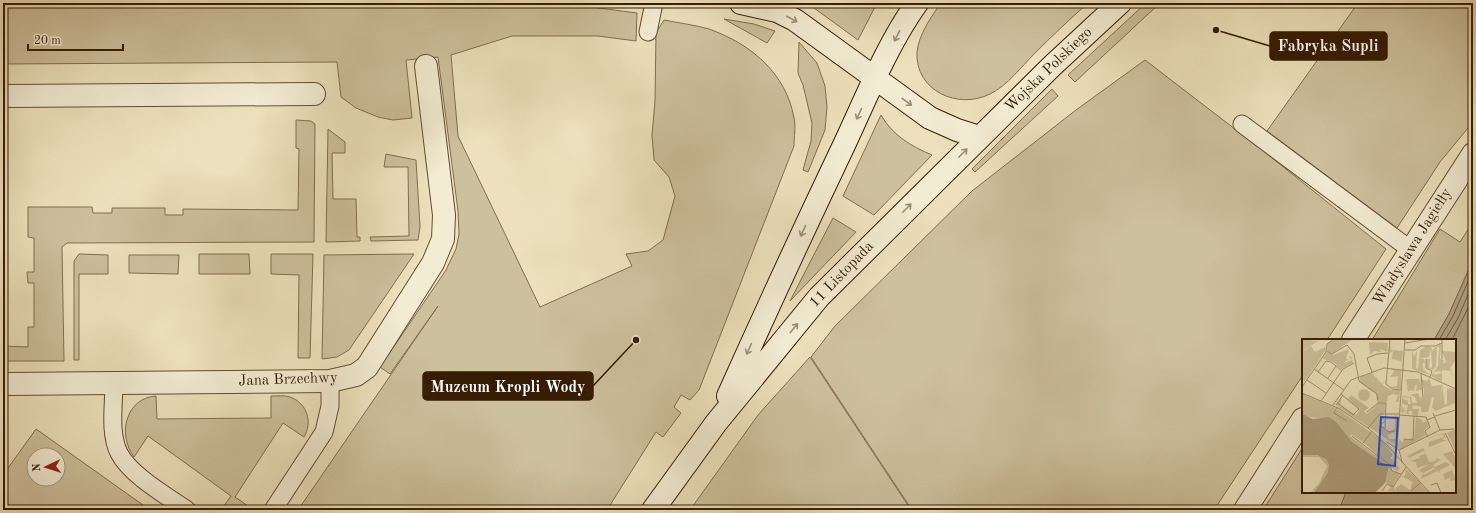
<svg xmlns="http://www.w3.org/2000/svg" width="1476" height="513" font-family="'Old Standard TT',serif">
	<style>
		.green { fill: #cdc09d; stroke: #826e51; fill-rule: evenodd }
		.water { fill: #ae9e7e; stroke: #7e6a4e }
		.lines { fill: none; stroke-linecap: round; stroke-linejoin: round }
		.shore { stroke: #725d42; stroke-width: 1 }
		.lane-casing { stroke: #644d33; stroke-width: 19 }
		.street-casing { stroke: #644d33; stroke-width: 24 }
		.secondary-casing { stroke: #361c05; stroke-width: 24 }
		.lane { stroke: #f3ecd3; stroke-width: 17 }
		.street { stroke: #f3ecd3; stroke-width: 22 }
		.secondary { stroke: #f3ecd3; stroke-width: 22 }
		.oneway { stroke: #9e8e76 }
		.labels { text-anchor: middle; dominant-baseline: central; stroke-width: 3.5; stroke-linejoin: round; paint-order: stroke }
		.street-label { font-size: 15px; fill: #361c05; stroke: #f3ecd3 }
		.inset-road { fill: none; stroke: #a39273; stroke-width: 1 }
		.view { fill: #1d4ed8; fill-opacity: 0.15; stroke: #1d4ed8; stroke-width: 2 }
		.inset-edge { fill: none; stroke: #361c05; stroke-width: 2 }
		.leader { fill: none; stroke: #361c05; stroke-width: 1.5 }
		.callout-dot { fill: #361c05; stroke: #f3ecd3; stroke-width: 1.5 }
		.callout { fill: #361c05; stroke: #361c05; stroke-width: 1.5 }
		.callout-label { font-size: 16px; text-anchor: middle; font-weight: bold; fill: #fff }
	</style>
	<rect width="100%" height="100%" fill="#ece1bc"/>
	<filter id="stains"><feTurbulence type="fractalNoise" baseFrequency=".005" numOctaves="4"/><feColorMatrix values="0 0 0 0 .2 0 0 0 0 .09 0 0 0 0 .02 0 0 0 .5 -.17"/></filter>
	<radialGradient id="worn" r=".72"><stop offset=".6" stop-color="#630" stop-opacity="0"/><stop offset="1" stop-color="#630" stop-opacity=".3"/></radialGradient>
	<path class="green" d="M3 3H292L591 7 637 13 636 41 598 36H512L451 55 458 136 540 307 632 266 626 254 648 251 663 240 675 196 669 177 654 160 652 135 655 101 656 33 664 20C679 23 695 25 709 29 751 44 786 73 794 118 796 127 794 137 794 146L699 390 690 400 681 395 674 407 681 413 663 437 656 432 607 510H298L438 306 390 374 380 367 446 270 456 249 459 234 458 211 438 57 406 60 412 118 393 120 378 117 356 108 341 97 337 62 3 64Z
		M818 3H877L858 40 814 8Z
		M941 3H1088C1070 19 1052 36 1035 53 1021 67 1008 85 990 94 958 110 915 91 917 52 919 34 931 17 941 3Z
		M1146 3 1159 4 1075 82 1068 75Z
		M1358 3H1473V122L1440 162 1397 228 1267 131Z
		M724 19 754 24 775 31 767 43Z
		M799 42 817 63 825 86 827 107 825 130 808 172 803 170 811 141 812 123 803 85 798 73Z
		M1145 60 1257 146 1386 249 1327 340H1303V375L1214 510H912L811 357 835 326 972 191 1076 110Z
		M1052 89 1058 96 975 172 972 169Z
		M881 115C893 136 911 146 932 155L874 215 843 196Z
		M296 120 311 121 315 124 314 242 67 243 62 247 64 361H3V346L28 347V327H34V283H28L27 272H34V238L28 237V207H92L93 213H112V208H165V215H183V209L298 210 299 149 296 148Z
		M328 129 345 142V153H332L333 199H356L357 237H360V241L326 242Z
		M386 154 416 160 420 227 418 240 371 241 370 237 409 236 408 167H384Z
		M833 218 856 232 790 301Z
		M1473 222V260L1449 314 1434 340H1372L1440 229 1460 242Z
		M79 254 108 255V274H79V360H74V261Z
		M199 254H249L250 274H199Z
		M271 254H313L310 358H298L299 275 271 274Z
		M414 254 349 350 337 357 322 359 324 255Z
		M129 255H179L178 274 129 273Z
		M810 357 911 510H690L758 415Z
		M156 396 157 419 271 418V396C277 396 284 395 290 397 307 403 313 422 304 437L283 423 235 497 254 510H221L231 496 148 436 134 457C117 434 126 398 156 396Z
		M36 429 150 510H3V475ZM34 455H58V479H34Z
		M1303 447V492H1372L1368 510H1270L1265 507Z"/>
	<path class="water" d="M1473 260V510H1339L1346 492H1455V340H1434L1449 314Z"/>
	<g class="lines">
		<path class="shore" d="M1439 340 1453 316 1473 270
			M1445 340 1458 318 1473 283
			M1452 340 1473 298"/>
		<g class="lane-casing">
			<path id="lane" d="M648 32 654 3
				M1242 124 1411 250
				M114 383C114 405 109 433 119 453 130 475 167 496 187 510
				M273 510 324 432 330 406V381"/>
		</g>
		<g class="street-casing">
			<path id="street" d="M3 96 314 94
				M1353 340 1473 154
				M3 384 330 381 356 375 367 367 433 263 443 239 444 215 426 66
				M1245 510 1303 419"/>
		</g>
		<g class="secondary-casing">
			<path id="secondary" d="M741 3 777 11 795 20 930 118 957 130 979 137
				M728 396C766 311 805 227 845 143 867 96 887 45 917 3
				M653 510 716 423 819 297 1052 66 1120 3"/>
		</g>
		<use href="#lane" class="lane"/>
		<use href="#street" class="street"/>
		<use href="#secondary" class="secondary"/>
	</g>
	<defs><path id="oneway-shaft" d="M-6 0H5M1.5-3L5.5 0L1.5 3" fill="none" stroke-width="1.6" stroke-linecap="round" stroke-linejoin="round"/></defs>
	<g class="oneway">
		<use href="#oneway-shaft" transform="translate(792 19) rotate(28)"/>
		<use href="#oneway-shaft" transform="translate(897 36) rotate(117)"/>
		<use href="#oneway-shaft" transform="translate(907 102) rotate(37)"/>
		<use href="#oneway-shaft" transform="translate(859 114) rotate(115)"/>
		<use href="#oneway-shaft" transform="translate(963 153) rotate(-45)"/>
		<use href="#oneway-shaft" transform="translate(907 208) rotate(-45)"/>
		<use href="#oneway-shaft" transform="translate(803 231) rotate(115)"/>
		<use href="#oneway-shaft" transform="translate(794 328) rotate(-51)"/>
		<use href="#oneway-shaft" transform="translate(749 349) rotate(114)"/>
	</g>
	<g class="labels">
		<g class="street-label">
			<text transform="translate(1049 70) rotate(-44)">Wojska Polskiego</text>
			<text transform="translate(1413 247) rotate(-58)">Władysława Jagiełły</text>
			<text transform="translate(842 275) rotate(-46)">11 Listopada</text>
			<text transform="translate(288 380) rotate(-2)">Jana Brzechwy</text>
		</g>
	</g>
	<g transform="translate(1302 339)">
		<rect width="154" height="154" fill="#ece1bc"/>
		<path d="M0 0 15 2 20 0 0 12ZM32 0H51L30 15 25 12 26 4ZM67 3 86 4 85 13 78 10 79 13 72 12 68 16ZM88 4 89 11 101 12 102 4 99 28V22L90 20 91 12 87 14ZM139 5 138 20 142 21 141 25 144 23 140 12 154 13V20L149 28 150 36 154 38 149 35 148 26 150 21 148 25V32L140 31V43L129 37 132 33V36L140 34 138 32 132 33 136 27 137 8H135L134 28 131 31 125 29 124 27V20H128L127 30 130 28 129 10 127 18 118 20H122L123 24H121V30L128 36 110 30V12L112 18 115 11 114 29 116 31 118 11 125 7 129 8 131 12 132 9ZM9 7 13 13 23 8V12L3 42 0 40V13ZM47 10 44 20H47L41 24 50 21 47 18 49 17 51 24 39 30 31 23 21 20 15 29 17 32 14 30 25 13 31 16ZM87 29 99 31V50L90 49 84 45 90 48 95 47 96 37 88 38 92 32ZM70 34 80 45 82 42 81 46 89 51H98L97 63H94L96 56 91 55 86 57 85 63 75 64 74 55 57 43 58 38ZM127 39 130 47 140 46 139 49 138 65 140 46 143 66 145 65V48L146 52 147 49 154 51 153 64 133 72 130 68 132 59 130 58 126 73H119V68L111 66 110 70H117L116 77 110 75V72H107L106 76 104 72 99 74 100 66 101 70 105 72 106 66 100 65V59L105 62 106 59V65H109L108 59 100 58V57L109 58 110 64H115L113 58 108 56 116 54 119 61V58H122V50L119 44 118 40 125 42ZM104 40H117L120 50 114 52 115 46H113L112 52 108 51 106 53ZM56 56a6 6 0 1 1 12 0a6 6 0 1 1-12 0ZM0 54 33 69 32 73 36 70 81 102 91 116 88 119 96 124 94 125 98 129 95 133 61 103 49 95 48 97 87 126 90 131 98 135 91 147 95 154 87 152 84 154 89 148 83 143 87 130 84 126 51 104 25 80 0 77ZM49 56 67 69 62 72 65 75 77 64H83V74L67 88 34 66 40 59 38 66 54 76 58 71 46 60ZM79 76 82 79 77 86 87 93 93 89V76L96 77 94 99 93 93 85 96 87 100H94L92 105 67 88ZM114 78 120 81V84L124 82 123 79 127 87 122 91 124 96 98 111 96 108 97 100 101 104V101H99L112 99ZM154 90V113L145 94ZM142 94 144 99H142L140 101H145L127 108V103L142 98 141 95 124 100ZM120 106 127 123 134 122V119L139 121 132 125V128L144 123 148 126 138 131V134L150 130 138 134 128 126 131 129 121 134 122 136 132 130 135 132 119 140 121 134 117 131 128 125 115 129 114 123 108 122 117 119 118 120 117 117 123 115 122 112 107 119 105 117 121 109ZM150 112 154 120 153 129 141 115ZM8 114 25 120 29 129 16 154H8L17 144 25 127 17 118H0V115ZM104 130 118 143 110 151 108 150 111 143 99 137H103ZM150 131 154 142 152 137 153 141 148 142 149 138 143 141 141 135ZM118 144 127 154H96L93 150 99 145 108 151Z" fill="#cdc09d"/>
		<path d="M0 75 11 80 27 78 35 84 50 103 87 128 83 144 73 154H12L26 133 27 126 25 121 15 116H0Z" fill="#ae9e7e"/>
		<path class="inset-road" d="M88 0 84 45 90 50 99 51M140 0V20M103 4 127 0M103 11H113L119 7H133L140 4M24 12 30 15 45 6 52 15 57 42 75 55 76 61M124 20V29L130 32 128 38M12 30 42 51M16 33 24 22 29 23 40 32M70 33 65 19 75 15 86 14M119 34 121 58M26 39 34 27M5 41 24 54M0 48 24 13 25 5 32 0M0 54 38 70 66 89 84 105 128 154M19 62 41 30 52 24M36 64 51 76 57 70 39 55M31 66 49 41 82 29 116 33 154 50M34 66 41 56M35 68 32 74 45 82M65 73 76 64H84L83 89M131 74 138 91M97 76 124 78 125 81 133 78M133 77 154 71M125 81 128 88 123 92 126 98M83 82 78 86 87 93 93 92M66 89 78 75H97M143 94 154 116M50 97 88 126 90 132 99 135M102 100 111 101 112 77M85 103 97 111 100 123M61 104 70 92M95 110 103 0M97 111 138 91 152 90M129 146 135 144 139 154M80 152 85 145 91 148 104 128M109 152 119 143"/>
		<path class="view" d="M79 78 96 79 93 127 76 125Z"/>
		<rect width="154" height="154" class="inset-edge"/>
	</g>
	<path class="leader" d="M1216 30L1270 46M636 340L593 386"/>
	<g class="callout-dot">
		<circle cx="1216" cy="30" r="4"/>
		<circle cx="636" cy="340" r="4"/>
	</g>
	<g class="callout">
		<rect x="1270" y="32" width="117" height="28" rx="4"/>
		<rect x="423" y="372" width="170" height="28" rx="4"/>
	</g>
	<g class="callout-label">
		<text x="1328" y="51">Fabryka Supli</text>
		<text x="508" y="392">Muzeum Kropli Wody</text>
	</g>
	<rect width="1476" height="513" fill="none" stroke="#ece1bc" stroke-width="16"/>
	<rect x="4" y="4" width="1468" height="505" fill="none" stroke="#361c05" stroke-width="2"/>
	<rect x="8" y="8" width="1460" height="497" fill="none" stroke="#361c05"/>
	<g transform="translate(46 467) rotate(266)"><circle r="19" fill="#f3ecd3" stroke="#a79981"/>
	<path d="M0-3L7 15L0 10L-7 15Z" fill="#8f2418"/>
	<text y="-6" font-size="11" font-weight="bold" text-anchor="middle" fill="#361c05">N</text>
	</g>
	<path d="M28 44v6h95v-6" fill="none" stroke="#361c05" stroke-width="2"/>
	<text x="34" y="44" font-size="12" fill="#361c05" stroke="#f3ecd3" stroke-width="3" paint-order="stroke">20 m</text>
	<rect width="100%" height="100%" filter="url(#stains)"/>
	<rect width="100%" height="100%" fill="url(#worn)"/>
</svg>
